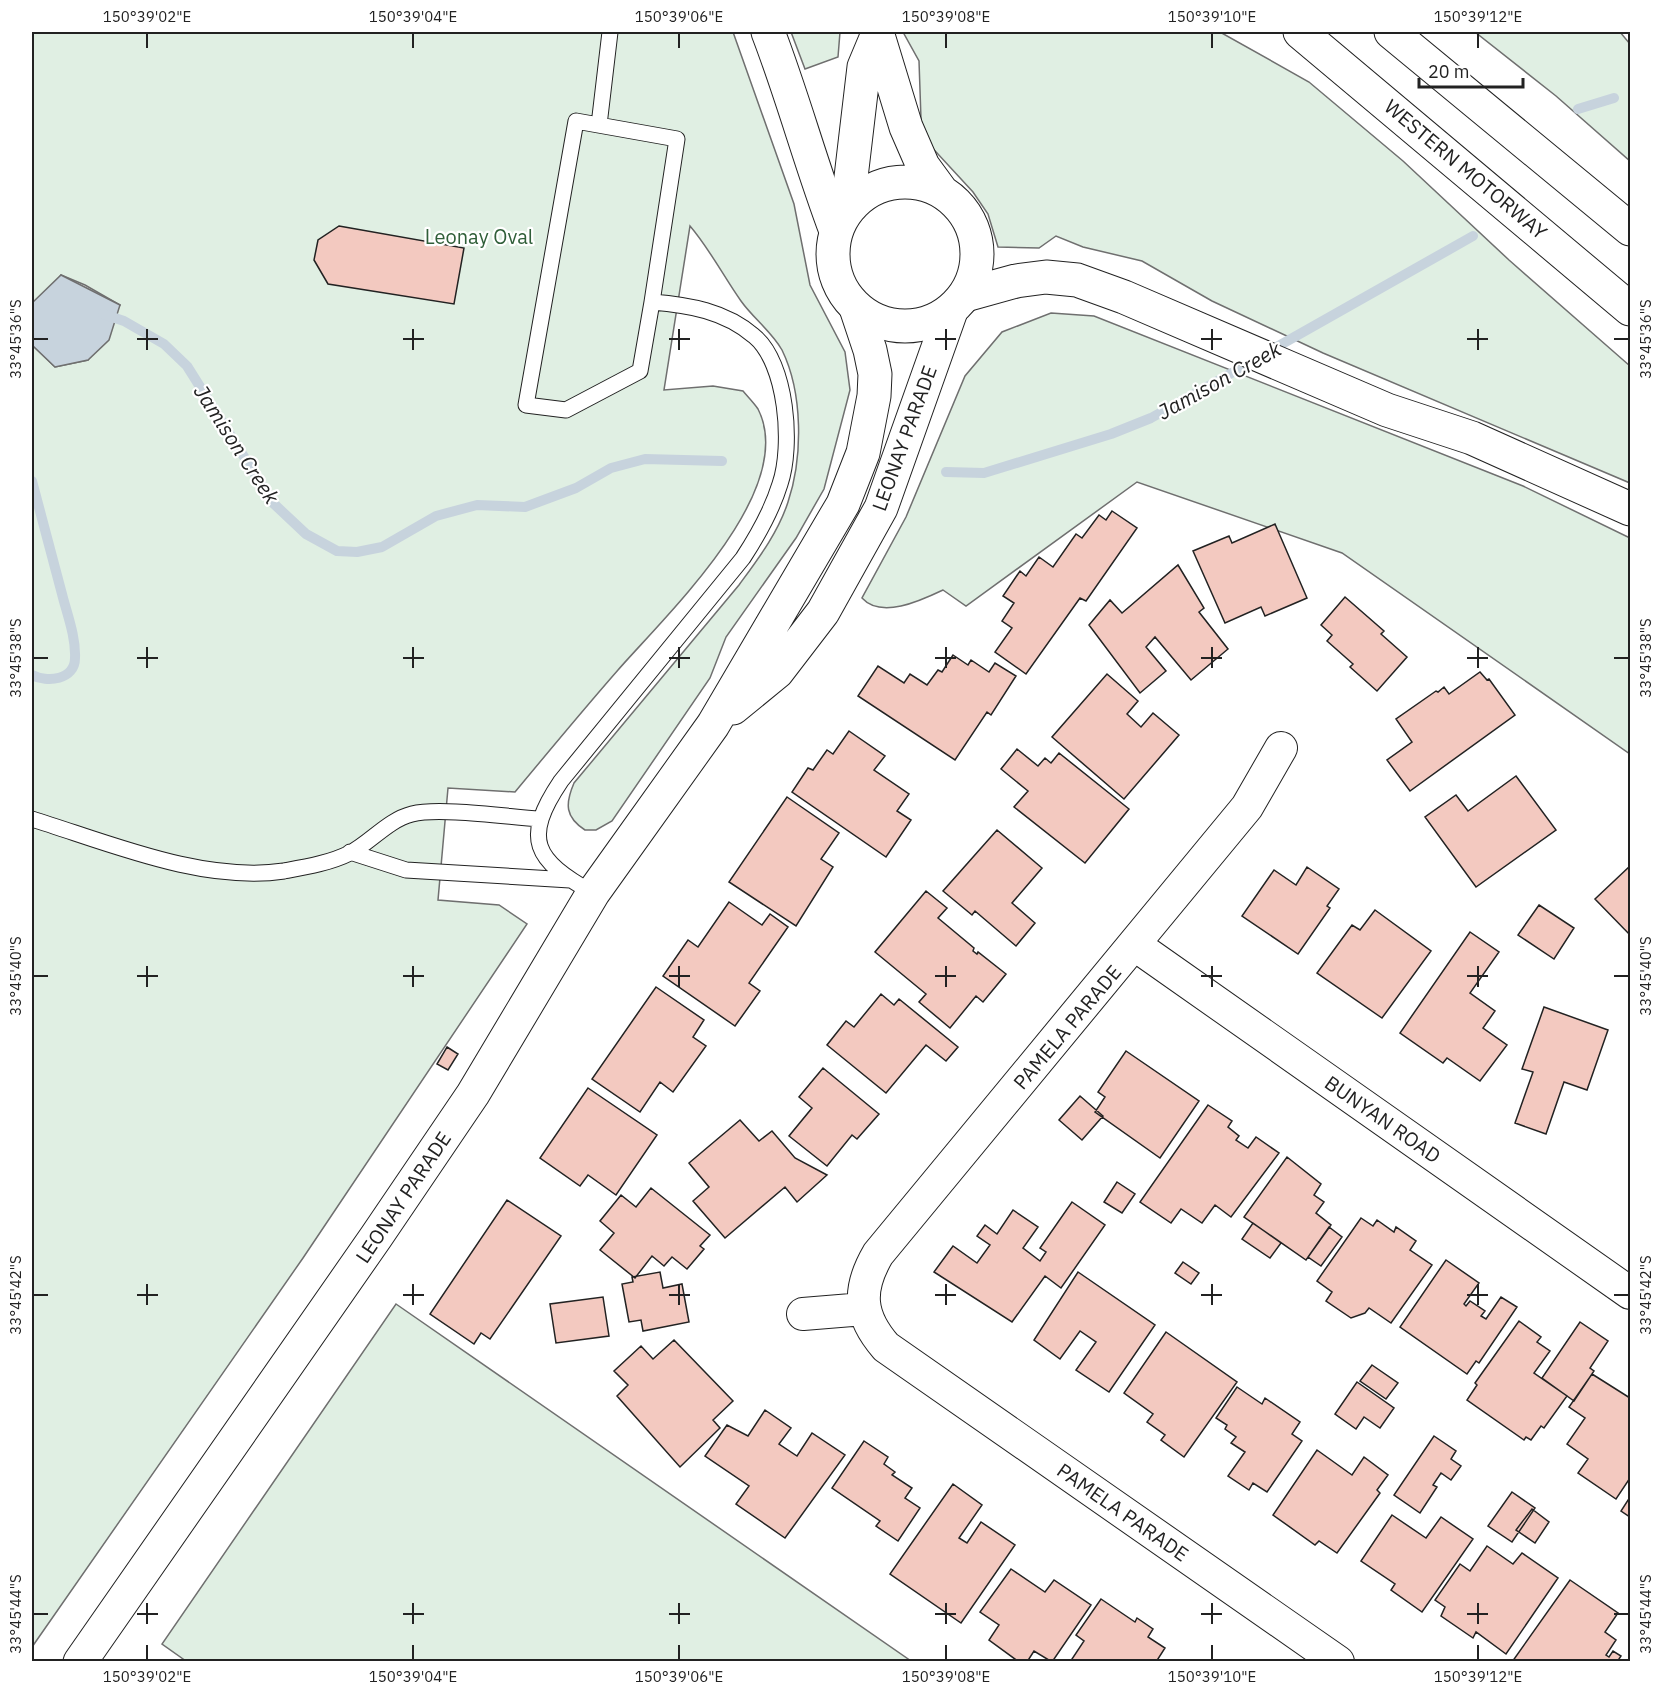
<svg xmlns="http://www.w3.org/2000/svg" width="1662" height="1693" font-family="'IBM Plex Sans',sans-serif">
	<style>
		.green { fill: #e0efe3; stroke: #6f6f6f; stroke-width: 1.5 }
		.water { fill: #c7d3dd; stroke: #6f6f6f; stroke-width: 1.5 }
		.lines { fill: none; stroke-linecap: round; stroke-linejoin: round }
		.stream { stroke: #c7d3dd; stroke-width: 10 }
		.building { fill: #f3c9c0; stroke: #222; stroke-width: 1.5 }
		.service-casing { stroke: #222; stroke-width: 17 }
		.minor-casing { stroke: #222; stroke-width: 34 }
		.tertiary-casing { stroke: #222; stroke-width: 35 }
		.trunk-casing { stroke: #222; stroke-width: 35 }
		.motorway-casing { stroke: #222; stroke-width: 35 }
		.service { stroke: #fff; stroke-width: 15 }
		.minor { stroke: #fff; stroke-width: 32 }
		.tertiary { stroke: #fff; stroke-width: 33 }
		.trunk { stroke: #fff; stroke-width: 33 }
		.motorway { stroke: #fff; stroke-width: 33 }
		.ticks { fill: none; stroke: #222; stroke-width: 2 }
		.labels { text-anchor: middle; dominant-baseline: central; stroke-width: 4.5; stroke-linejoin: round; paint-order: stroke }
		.street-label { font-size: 20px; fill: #222; stroke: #fff }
		.park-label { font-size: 20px; fill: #2f5e38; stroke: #fff }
		.water-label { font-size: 21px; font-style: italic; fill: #222; stroke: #fff }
		.neatline { fill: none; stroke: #222; stroke-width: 2 }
		.ticks-label { font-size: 15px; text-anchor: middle; fill: #222 }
	</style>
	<rect width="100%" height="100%" fill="#fff"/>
	<path class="green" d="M32 32H733L794 204 810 285 845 352 850 390 824 489 796 538 726 637 710 678 612 821 596 830H585C565 817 565 804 574 783L739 585C758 559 778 533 788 502 803 457 803 393 782 350 772 332 753 318 741 301 724 277 709 248 690 226L664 390 713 386 743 391C748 397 754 403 758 409 799 490 666 615 618 670 583 710 549 751 515 792L448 788 438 900 499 905 527 924 303 1258 32 1647V345L55 367 88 360 120 305 85 285 61 275 32 318Z
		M791 32H840L838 57 805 69Z
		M903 32H1220L1309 82 1403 161 1509 260 1630 366V483L1323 353 1212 301 1142 261 1083 247 1056 236 1039 248 998 247 988 214 973 192 925 140 921 119 919 61Z
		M1475 32H1620L1630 44V161L1556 96Z
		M1051 313 1094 316 1523 486 1630 538V754L1342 553 1137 482 966 606 943 590C920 601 881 619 862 598L906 517 965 376 1002 332Z
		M396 1304 911 1661H186L162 1644Z"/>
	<path class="water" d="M61 275 120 305 109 340 88 360 55 367 32 345V303Z"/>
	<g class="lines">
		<path class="stream" d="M1578 109 1614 98
			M103 314 124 321 164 344 187 366 273 503 306 534 337 551 357 552 382 547 436 516 477 505 525 507 576 488 611 468 645 459 722 461
			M1268 352 1473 236
			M946 472 984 473 1111 434 1151 418 1255 360
			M32 481C42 519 52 557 62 594 67 614 76 637 75 658 75 680 47 683 32 675"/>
	</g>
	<path class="building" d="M339 226 464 248 454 304 328 284 314 260 318 240Z
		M1112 511 1137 528 1086 601 1080 598 1026 674 995 652 1012 628 1002 621 1014 603 1003 596 1020 571 1026 576 1039 557 1053 567 1076 534 1082 538 1099 515 1106 520Z
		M1275 524 1307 598 1265 616 1261 607 1225 623 1193 551 1229 536 1232 543Z
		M1178 565 1204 608 1199 612 1228 649 1191 680 1155 637 1146 647 1166 671 1140 693 1089 625 1110 600 1122 613Z
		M1345 597 1384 631 1381 634 1407 657 1377 691 1350 667 1353 664 1327 641 1332 635 1321 625Z
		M953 655 968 665 971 660 989 672 995 663 1016 676 991 715 987 712 955 760 858 696 878 666 904 683 910 674 927 685 938 670 942 672Z
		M1480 672 1487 680 1489 679 1515 715 1410 791 1387 760 1412 742 1396 719 1436 691 1438 692 1444 687 1449 694Z
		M1107 674 1138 701 1127 714 1141 727 1153 713 1179 735 1124 799 1052 737Z
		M849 731 885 756 874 770 909 794 897 811 911 820 886 857 792 792 808 768 813 770 827 750 833 754Z
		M1017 749 1038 766 1045 758 1051 763 1059 753 1129 809 1085 863 1014 807 1028 791 1001 769Z
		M1516 776 1556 830 1476 887 1425 817 1456 795 1468 811Z
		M787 797 839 833 821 859 833 867 796 926 729 882Z
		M997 830 1042 868 1012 903 1035 923 1016 946 975 911 972 915 943 891Z
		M1630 866V935L1595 899Z
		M1307 867 1339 889 1327 906 1330 908 1298 954 1242 916 1274 870 1296 885Z
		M926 891 947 908 938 918 974 948 973 951 977 954 978 952 1006 974 983 1002 976 996 950 1028 919 1002 926 994 875 952Z
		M729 902 762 925 770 914 788 927 749 983 760 991 735 1026 663 976 688 940 698 947Z
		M1539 905 1574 928 1554 959 1518 935Z
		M1375 910 1431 951 1382 1018 1317 973 1352 925 1360 930Z
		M1470 932 1499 952 1470 993 1495 1011 1483 1028 1507 1045 1480 1081 1447 1058 1443 1063 1400 1033Z
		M656 987 704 1020 693 1037 706 1046 673 1092 660 1082 640 1112 592 1079Z
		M881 994 894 1005 899 999 958 1047 946 1061 926 1045 886 1093 827 1045 846 1021 854 1027Z
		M1544 1007 1608 1030 1587 1090 1564 1082 1546 1134 1515 1123 1533 1072 1522 1069Z
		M447 1047 458 1054 448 1070 437 1064Z
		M1126 1051 1199 1101 1160 1158 1095 1112 1105 1097 1098 1092Z
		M823 1068 879 1114 857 1139 852 1135 827 1166 789 1136 812 1108 799 1097Z
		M588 1088 657 1135 616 1195 588 1175 580 1186 540 1158Z
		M1080 1096 1103 1116 1082 1140 1059 1120Z
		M1208 1105 1232 1121 1228 1127 1239 1136 1236 1140 1248 1148 1256 1137 1279 1153 1231 1217 1215 1205 1202 1223 1181 1209 1171 1223 1140 1202Z
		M740 1120 759 1141 772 1131 795 1158 827 1175 797 1202 785 1187 725 1238 693 1201 709 1187 689 1163Z
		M1287 1157 1321 1184 1314 1195 1324 1202 1316 1213 1331 1225 1306 1260 1244 1217Z
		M1117 1182 1135 1194 1122 1213 1104 1202Z
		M651 1188 710 1235 700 1246 704 1249 687 1269 672 1257 664 1266 652 1256 635 1278 600 1250 614 1233 600 1221 621 1195 636 1207Z
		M507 1200 561 1236 490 1339 481 1333 474 1344 430 1314Z
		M1072 1202 1105 1225 1061 1288 1045 1276 1012 1322 934 1272 953 1246 977 1263 990 1245 977 1236 985 1225 997 1234 1013 1210 1038 1227 1023 1248 1040 1261 1046 1252 1040 1248Z
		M1361 1218 1373 1226 1377 1220 1394 1232 1396 1227 1416 1241 1410 1250 1432 1265 1391 1323 1369 1308 1365 1313 1351 1318 1326 1301 1332 1292 1317 1281Z
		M1253 1223 1281 1243 1270 1258 1242 1239Z
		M1329 1227 1342 1237 1321 1266 1308 1257Z
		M1446 1260 1479 1283 1464 1304 1466 1306 1470 1301 1485 1311 1481 1316 1486 1319 1501 1297 1517 1307 1479 1363 1476 1361 1467 1374 1400 1327Z
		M1183 1262 1199 1273 1191 1284 1175 1273Z
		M660 1272 663 1288 682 1284 689 1322 643 1331 641 1320 629 1322 622 1284 633 1282 632 1277Z
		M1078 1272 1155 1325 1109 1392 1076 1370 1096 1342 1080 1331 1060 1359 1034 1340Z
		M603 1297 609 1336 556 1343 550 1304Z
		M1519 1321 1541 1337 1537 1342 1550 1351 1534 1373 1567 1396 1544 1428 1541 1426 1531 1440 1526 1437 1524 1440 1467 1400 1477 1385 1475 1383Z
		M1580 1322 1608 1341 1590 1368 1594 1371 1574 1401 1542 1378Z
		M1166 1332 1237 1382 1184 1457 1161 1440 1165 1435 1147 1422 1153 1414 1124 1393Z
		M674 1340 733 1401 713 1420 720 1428 680 1467 617 1396 628 1385 614 1371 641 1346 653 1359Z
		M1372 1365 1398 1383 1386 1399 1360 1381Z
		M1592 1374 1630 1398V1478L1616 1499 1578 1473 1588 1459 1567 1444 1585 1418 1569 1407Z
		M1357 1382 1394 1408 1380 1428 1364 1417 1356 1429 1335 1414Z
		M1237 1387 1262 1404 1265 1398 1300 1422 1292 1434 1302 1441 1267 1492 1253 1483 1249 1490 1228 1476 1245 1452 1231 1443 1236 1437 1225 1429 1227 1425 1216 1418Z
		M765 1410 791 1428 779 1444 797 1456 812 1433 845 1455 785 1538 736 1504 749 1486 705 1456 727 1425 748 1436Z
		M1434 1436 1456 1451 1451 1459 1461 1466 1451 1480 1441 1473 1433 1485 1437 1487 1420 1513 1394 1495Z
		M864 1441 888 1457 884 1464 895 1472 892 1475 912 1488 905 1498 920 1508 898 1541 876 1526 880 1521 832 1488Z
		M1317 1450 1352 1475 1364 1457 1388 1475 1377 1490 1380 1493 1337 1553 1319 1541 1315 1545 1273 1515Z
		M953 1484 982 1505 959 1538 967 1543 981 1522 1015 1545 961 1623 890 1574Z
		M1512 1492 1535 1508 1512 1542 1488 1526Z
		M1630 1497V1517L1621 1511Z
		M1532 1509 1549 1522 1535 1543 1516 1530Z
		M1392 1515 1426 1538 1441 1517 1473 1539 1422 1612 1391 1590 1395 1584 1361 1561Z
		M1487 1546 1513 1564 1522 1553 1558 1578 1506 1654 1476 1632 1473 1638 1441 1616 1445 1607 1435 1600 1460 1564 1470 1571Z
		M1011 1569 1045 1592 1054 1580 1091 1605 1052 1662 1034 1651 1027 1662H1019L989 1640 999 1625 980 1612Z
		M1570 1580 1618 1613 1605 1632 1616 1640 1606 1655 1609 1657 1613 1651 1621 1656 1617 1662H1512Z
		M1101 1599 1135 1622 1137 1618 1153 1629 1148 1637 1165 1648 1156 1662H1070L1084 1641 1076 1635Z"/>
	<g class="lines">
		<g class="service-casing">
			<path id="service" d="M599 125 610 32
				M32 819C109 843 203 883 284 871 306 867 330 863 350 853 371 842 388 820 412 814 439 807 508 817 539 819
				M350 852 406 870 570 880
				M593 893C534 860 522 839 561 781L743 558C758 535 772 510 780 484 793 446 787 363 754 336 725 311 689 305 652 302L640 371 566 410 526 405 576 121 677 139 652 302"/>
		</g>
		<g class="minor-casing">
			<path id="minor" d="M1281 748 1247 807 878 1254C857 1290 859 1316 886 1347L1338 1662
				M1135 945 1630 1293
				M803 1314 864 1309"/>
		</g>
		<g class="tertiary-casing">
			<path id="tertiary" d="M733 708 777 672 823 612 881 508 951 311
				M80 1662 376 1237 473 1094 593 893 713 725 843 504 863 453 874 396 875 374 870 350 856 308"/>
		</g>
		<g class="trunk-casing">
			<path id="trunk" d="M877 32 906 127 923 166 942 192
				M833 254a72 72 0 1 1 144 0a72 72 0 1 1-144 0Z
				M847 211 864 67 877 36"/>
		</g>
		<g class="motorway-casing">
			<path id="motorway" d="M768 32C793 97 811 165 836 231
				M1300 32 1630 309
				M1391 32 1630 229
				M965 295 1016 281 1046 277 1077 280 1124 297 1387 410 1472 438 1630 509"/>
		</g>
		<use href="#service" class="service"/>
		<use href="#minor" class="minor"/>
		<use href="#tertiary" class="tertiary"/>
		<use href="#trunk" class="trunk"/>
		<use href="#motorway" class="motorway"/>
	</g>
	<path class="ticks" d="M147 33V48M413 33V48M679 33V48M946 33V48M1212 33V48M1478 33V48M147 329V350M413 329V350M679 329V350M946 329V350M1212 329V350M1478 329V350M33 339H48M137 339H158M403 339H424M669 339H690M935 339H956M1201 339H1222M1467 339H1488M1614 339H1629M147 647V668M413 647V668M679 647V668M946 647V668M1212 647V668M1478 647V668M33 658H48M137 658H158M403 658H424M669 658H690M935 658H956M1201 658H1222M1467 658H1488M1614 658H1629M147 966V987M413 966V987M679 966V987M946 966V987M1212 966V987M1478 966V987M33 976H48M137 976H158M403 976H424M669 976H690M935 976H956M1201 976H1222M1467 976H1488M1614 976H1629M147 1284V1305M413 1284V1305M679 1284V1305M946 1284V1305M1212 1284V1305M1478 1284V1305M33 1295H48M137 1295H158M403 1295H424M669 1295H690M935 1295H956M1201 1295H1222M1467 1295H1488M1614 1295H1629M147 1603V1624M413 1603V1624M679 1603V1624M946 1603V1624M1212 1603V1624M1478 1603V1624M33 1614H48M137 1614H158M403 1614H424M669 1614H690M935 1614H956M1201 1614H1222M1467 1614H1488M1614 1614H1629M147 1645V1660M413 1645V1660M679 1645V1660M946 1645V1660M1212 1645V1660M1478 1645V1660"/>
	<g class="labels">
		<g class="street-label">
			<text transform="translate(1466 169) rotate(40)">WESTERN MOTORWAY</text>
			<text transform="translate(904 438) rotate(-70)">LEONAY PARADE</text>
			<text transform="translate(1067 1027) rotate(-50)">PAMELA PARADE</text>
			<text transform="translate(1383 1119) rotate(35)">BUNYAN ROAD</text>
			<text transform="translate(403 1197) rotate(-56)">LEONAY PARADE</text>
			<text transform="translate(1123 1512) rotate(35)">PAMELA PARADE</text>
		</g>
		<g class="park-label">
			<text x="479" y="236">Leonay Oval</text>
		</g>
		<g class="water-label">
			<text transform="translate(1219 380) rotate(-29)">Jamison Creek</text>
			<text transform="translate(237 444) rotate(57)">Jamison Creek</text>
		</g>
	</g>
	<rect width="1662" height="1693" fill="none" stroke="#ffffff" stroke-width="66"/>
	<path d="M1419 78v9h104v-9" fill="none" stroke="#222222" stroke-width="3"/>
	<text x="1428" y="78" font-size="18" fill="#222222" stroke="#ffffff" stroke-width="4.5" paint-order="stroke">20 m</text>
	<rect x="33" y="33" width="1596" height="1627" class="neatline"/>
	<g class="ticks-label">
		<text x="147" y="22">150°39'02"E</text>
		<text x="413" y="22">150°39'04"E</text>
		<text x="679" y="22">150°39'06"E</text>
		<text x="946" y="22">150°39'08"E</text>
		<text x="1212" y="22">150°39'10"E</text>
		<text x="1478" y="22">150°39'12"E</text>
		<text transform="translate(16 339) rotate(-90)" y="5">33°45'36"S</text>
		<text transform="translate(1646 339) rotate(-90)" y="5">33°45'36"S</text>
		<text transform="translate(16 658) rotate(-90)" y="5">33°45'38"S</text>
		<text transform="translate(1646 658) rotate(-90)" y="5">33°45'38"S</text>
		<text transform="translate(16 976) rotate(-90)" y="5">33°45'40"S</text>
		<text transform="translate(1646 976) rotate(-90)" y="5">33°45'40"S</text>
		<text transform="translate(16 1295) rotate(-90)" y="5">33°45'42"S</text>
		<text transform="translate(1646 1295) rotate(-90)" y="5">33°45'42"S</text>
		<text transform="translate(16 1614) rotate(-90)" y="5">33°45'44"S</text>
		<text transform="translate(1646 1614) rotate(-90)" y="5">33°45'44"S</text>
		<text x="147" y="1682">150°39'02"E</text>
		<text x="413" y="1682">150°39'04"E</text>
		<text x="679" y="1682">150°39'06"E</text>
		<text x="946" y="1682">150°39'08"E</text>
		<text x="1212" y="1682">150°39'10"E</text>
		<text x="1478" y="1682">150°39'12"E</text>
	</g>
</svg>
